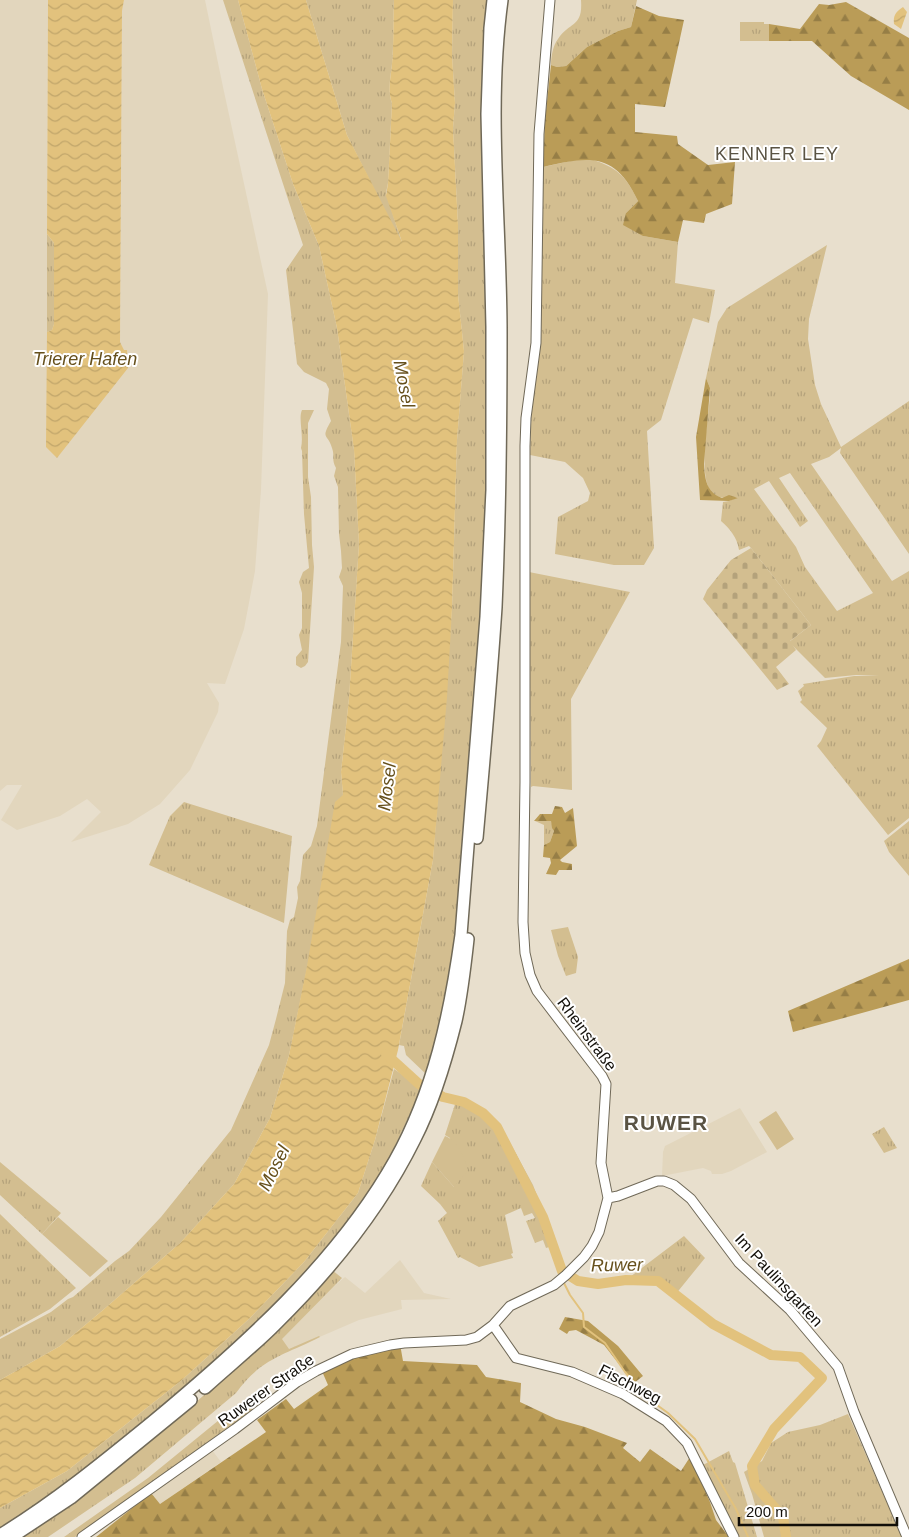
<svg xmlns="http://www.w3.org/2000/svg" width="909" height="1537" font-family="Arial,sans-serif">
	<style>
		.built { fill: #e2d6bd }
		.grass { fill: url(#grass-tufts); fill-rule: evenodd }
		.forest { fill: url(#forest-firs) }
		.cemetery { fill: url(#cemetery-stones) }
		.garden { fill: #d3be90 }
		.water { fill: url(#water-waves) }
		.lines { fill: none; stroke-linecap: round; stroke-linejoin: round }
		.stream { stroke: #e2c27d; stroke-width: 2 }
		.river { stroke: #e2c27d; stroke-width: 10 }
		.secondary-casing { stroke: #706958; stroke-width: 11 }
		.highway-casing { stroke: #706958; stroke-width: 14 }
		.secondary { stroke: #fff; stroke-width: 9 }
		.highway { stroke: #fff; stroke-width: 11 }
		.labels { text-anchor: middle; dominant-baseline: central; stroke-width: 4; stroke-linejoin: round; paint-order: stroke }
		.street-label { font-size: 16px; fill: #120f09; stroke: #fff }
		.neighbourhood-label { font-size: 18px; letter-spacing: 1px; fill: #5a5343; stroke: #fff }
		.water-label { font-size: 18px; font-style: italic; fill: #66501c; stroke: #fff }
		.district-label { font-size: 21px; font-weight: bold; letter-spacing: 1px; fill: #5a5343; stroke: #fff }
	</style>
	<defs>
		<pattern id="grass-tufts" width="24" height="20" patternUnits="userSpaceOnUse" patternTransform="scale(1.25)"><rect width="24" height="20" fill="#d3be90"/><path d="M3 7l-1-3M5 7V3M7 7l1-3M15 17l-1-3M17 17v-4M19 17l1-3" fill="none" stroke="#b4a27b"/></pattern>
		<pattern id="forest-firs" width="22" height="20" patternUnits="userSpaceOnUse" patternTransform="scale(1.25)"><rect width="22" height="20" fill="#ba9c57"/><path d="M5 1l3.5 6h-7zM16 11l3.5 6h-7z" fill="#967e46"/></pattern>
		<pattern id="cemetery-stones" width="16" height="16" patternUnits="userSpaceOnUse" patternTransform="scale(1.25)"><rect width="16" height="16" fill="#d3be90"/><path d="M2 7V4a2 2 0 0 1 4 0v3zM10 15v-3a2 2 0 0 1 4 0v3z" fill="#b4a27b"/></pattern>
		<pattern id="water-waves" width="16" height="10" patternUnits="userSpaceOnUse" patternTransform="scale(1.25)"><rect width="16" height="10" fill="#e2c27d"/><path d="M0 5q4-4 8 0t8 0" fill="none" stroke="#c1a66b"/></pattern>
	</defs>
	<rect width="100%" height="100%" fill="#e8dfcd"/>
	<path class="built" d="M0 0H48L47 234 54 243V324L124 350 120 342 122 11 124 0H205L223 87 268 294 261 490 255 571 244 629 225 684 207 683 219 703 218 712 190 770 160 804 128 824 71 842 101 812 87 799 60 816 17 830 1 820 22 785H7L0 791Z
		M740 1108 767 1152 731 1171 722 1174H712L711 1171 703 1168 662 1176 663 1152 665 1146Z
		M400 1260 424 1293 451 1299 401 1300 402 1309 359 1320 287 1351 277 1334 345 1277 365 1293Z
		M212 1450 221 1462 160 1504 151 1494Z"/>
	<path class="grass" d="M223 0H238L262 89 293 184 319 246 337 328 354 450 359 544 349 698 341 772 343 795 289 1055 270 1118 234 1184 180 1243 103 1310 60 1346 0 1380V1339L51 1312 68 1299 73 1297 115 1261 129 1251 161 1217 231 1130 269 1045 276 1019 285 983 287 931 290 920 294 917 298 898 297 887 300 881 303 855 311 846 317 826 341 642 343 586 339 577 342 568 341 551 339 534 338 487 334 476 336 468C331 459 335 456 332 448 328 433 320 440 331 421L327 409 329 389 326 383 304 372 297 364 286 270 303 245Z
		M306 0H394C393 21 394 43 392 64 391 75 387 91 392 103L388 183 386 193 402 243 400 241 347 135Z
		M453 0H489L487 528 461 894 450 985 427 1075 406 1055 404 1046 399 1045 433 860 452 609 457 440 464 351 458 294V225L453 128 455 103 452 55Z
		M581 0H637L631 27 618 31 587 47 566 66 557 67 551 65C551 57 553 45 558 39 570 21 583 28 581 0Z
		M740 22H764V24H769V41H740Z
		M590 159C617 167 626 176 638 201L626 213 643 236 678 242 675 283 715 290 709 323 693 318 661 420 647 431 654 548 644 565H614L555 554 558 517 588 501 590 493 583 478 565 462 530 455 532 399 541 341 543 167 575 160Z
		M47 234 54 243V324L52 330 47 332Z
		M827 245 809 319 808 339 815 385 821 404 841 447 909 401V554L840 453 841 448 829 457 811 464 892 581 909 571V818L888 835 817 746 821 741 827 728 800 702 802 700 798 691 804 686 803 684 854 676H879L856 675 825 678 789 642 811 625 751 548 749 546 739 550C737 537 730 529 721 521L723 502 729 501 738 497C730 498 721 499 714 495 696 483 709 415 710 395V388L706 378 718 322 727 308ZM790 473 873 593 837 611 805 567 796 547 754 489 769 481 800 527 808 521 779 478Z
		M302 410H314L308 423V477L311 497 312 545 314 567 308 662 305 666 301 668 296 665V657L302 650 299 635 302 628V593L299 582 303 572 309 568 304 514 302 451 301 448C304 436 298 418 302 410Z
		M529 572 630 592 571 699 572 790 533 786 531 787Z
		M184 802 292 836 284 923 149 865 170 816Z
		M535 821H551L554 831 550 842 544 845V825Z
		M909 821V876L889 852 884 841Z
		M568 927 578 957 576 973 566 976 558 956 551 930Z
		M394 1069 422 1088 394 1148 391 1160 370 1193 320 1258 259 1322 159 1411 55 1493 0 1530V1508L67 1471 182 1380 250 1318 304 1262 358 1193 375 1140Z
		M457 1098 471 1102 485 1111 508 1139 533 1185 556 1245 546 1248 543 1240 535 1243 526 1221 535 1218 532 1213 524 1216 521 1208 505 1215 513 1253 511 1254 513 1258 479 1267 460 1257 458 1258 438 1221 447 1213 440 1204 421 1186 432 1162 454 1187 450 1138 445 1135Z
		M884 1127 897 1148 884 1153 872 1134Z
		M0 1162 61 1213 42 1234 0 1195Z
		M0 1214 76 1288 50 1309 0 1337Z
		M684 1236 705 1258 675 1295 658 1281 626 1280Z
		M332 1270 342 1278 282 1339 289 1349 319 1336 320 1337C285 1355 261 1358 236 1393L135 1478 48 1537H23L114 1470 167 1428 231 1371Z
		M246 1398 254 1409 75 1537H64L148 1478Z
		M848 1414 902 1537H764L752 1494 744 1472 762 1461 771 1443 788 1432 820 1425Z
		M729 1451 733 1462 735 1463 757 1537H738L703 1465Z"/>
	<path class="forest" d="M846 2 909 38V110L851 76 812 41H769V24L800 29 819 4 829 5Z
		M636 6 659 16 684 20 665 107 635 104V132L677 136 678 144 708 165 735 162 732 204 706 214 704 223 683 220 678 242 643 236 623 225 626 213 638 201C615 152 590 156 543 167L545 120 551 65 557 67 566 66 587 47 618 31 631 27Z
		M706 378 710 388 704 464C705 479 706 492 722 498L729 495 738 498 729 501 700 500 696 437Z
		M555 806 562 807 565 813 573 808 577 846 560 860 562 862 572 864V870H559L556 875 546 874 551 863 550 858 543 857 544 845 550 842 554 831 552 828 551 821H534L540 814H552Z
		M909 959V1000L793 1032 788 1011Z
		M565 1317 588 1321 618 1346 643 1376 634 1383 604 1345 576 1330 569 1331 567 1334 559 1329Z
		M400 1344 403 1361 477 1365 486 1377 521 1383 520 1402 556 1419 585 1427 627 1443 623 1448 640 1462 650 1449 681 1471 690 1457 710 1502 716 1520 729 1537H96L151 1493 160 1504 266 1432 257 1420 286 1399 294 1409 328 1385 321 1369 335 1361Z"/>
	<path class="cemetery" d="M751 548 811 625 790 641 796 650 776 667 789 684 777 690 703 599 707 590 731 560Z"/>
	<path class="garden" d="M776 1111 794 1139 777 1150 759 1122Z
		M445 1136C458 1141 464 1157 468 1170L454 1187 432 1162Z
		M58 1217 108 1261 90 1277 42 1234Z"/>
	<path class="water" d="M48 0H124L122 11 120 342 124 350H127L128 368 57 458 46 447 47 332 52 330 54 324V243L47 234Z
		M238 0H306L347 135 402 242 386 196 388 183 392 103C387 91 391 76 392 64 394 43 393 21 394 0H453L452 55 455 103 453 128 458 225V294L464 351 457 440 452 609 447 697 433 860 398 1050 375 1140 358 1193 304 1262 250 1318 182 1380 67 1471 0 1508V1380L60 1346 103 1310 180 1243 234 1184 270 1118 289 1055 307 966 335 802 343 795 341 772 349 698 359 544 354 450 337 328 319 246 293 184 262 89Z
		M903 7 907 12 901 29 894 24C893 15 896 12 903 7Z"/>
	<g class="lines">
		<path class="stream" d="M563 1281 570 1295 583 1313 584 1327 605 1343 625 1372 646 1397 668 1413 695 1439 736 1509 748 1537"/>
		<path class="river" d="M386 1054 419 1084 443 1097 464 1102 483 1113 497 1127 543 1217 562 1271 578 1281 598 1284 626 1280 658 1281 713 1324 771 1355 800 1357 822 1378 774 1429 752 1466 755 1485 783 1517 786 1537"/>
		<g class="secondary-casing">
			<path id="secondary" d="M608 1198 618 1196 657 1181H664L674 1185 691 1199 739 1263 790 1310 838 1367 854 1412 907 1537
				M493 1325 516 1358 572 1372 623 1394 666 1421 687 1443 734 1537
				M82 1537 235 1429 297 1382 316 1371 352 1354 390 1345 404 1343 466 1340 477 1337 493 1325 510 1306 554 1285 566 1275 584 1257 592 1246 599 1232 608 1198 601 1163 606 1084 602 1076 537 991 530 975 525 953 523 922 525 782V446L526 418 536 343 539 134 550 0"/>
		</g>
		<g class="highway-casing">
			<path id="highway" d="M477 838C484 761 491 684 496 607 500 516 501 424 501 333 501 222 487 110 502 0
				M205 1388C228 1367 253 1347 275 1325 330 1271 381 1208 415 1139 434 1102 446 1061 456 1021 462 994 465 966 468 939
				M0 1535C54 1502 103 1462 152 1422 241 1348 338 1262 395 1160 434 1090 450 1014 461 935L486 617 492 490V327L487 114 490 28 493 0
				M12 1537 71 1498 191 1400"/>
		</g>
		<use href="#secondary" class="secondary"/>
		<use href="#highway" class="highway"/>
	</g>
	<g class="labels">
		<g class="street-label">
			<text transform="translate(587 1034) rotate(53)">Rheinstraße</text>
			<text transform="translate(779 1280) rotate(47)">Im Paulinsgarten</text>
			<text transform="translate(630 1384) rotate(27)">Fischweg</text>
			<text transform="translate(266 1390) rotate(-35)">Ruwerer Straße</text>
		</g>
		<g class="neighbourhood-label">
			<text x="777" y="154">KENNER LEY</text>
		</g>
		<g class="water-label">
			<text x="85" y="359">Trierer Hafen</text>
			<text transform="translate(404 384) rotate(79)">Mosel</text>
			<text transform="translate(387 787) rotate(-83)">Mosel</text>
			<text transform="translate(274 1168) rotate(-64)">Mosel</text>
			<text transform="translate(617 1265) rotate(-1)">Ruwer</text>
		</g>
		<g class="district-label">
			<text x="666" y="1122">RUWER</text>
		</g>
	</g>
	<path d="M739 1517v8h158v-8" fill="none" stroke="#120f09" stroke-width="2.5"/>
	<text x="746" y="1517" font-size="15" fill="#120f09" stroke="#ffffff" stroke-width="4" paint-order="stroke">200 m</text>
</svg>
